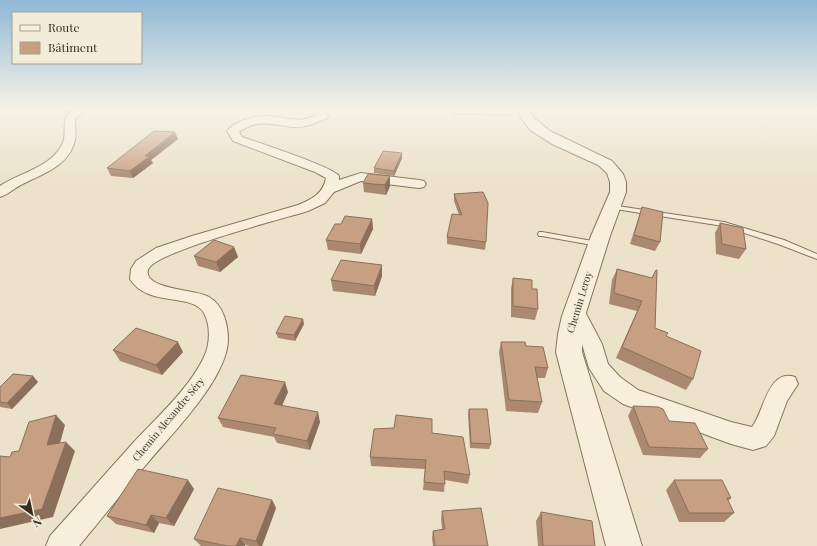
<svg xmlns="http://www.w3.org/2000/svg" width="817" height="546" font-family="'Playfair Display',serif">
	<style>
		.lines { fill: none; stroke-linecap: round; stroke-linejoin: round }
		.service-casing { stroke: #87745f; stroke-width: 2 }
		.minor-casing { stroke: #87745f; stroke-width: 2 }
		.tertiary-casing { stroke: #87745f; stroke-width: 2 }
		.path { stroke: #87745f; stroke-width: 1.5; stroke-dasharray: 2 1.5; stroke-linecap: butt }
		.service { fill: #f7efdc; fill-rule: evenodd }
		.minor { fill: #f7efdc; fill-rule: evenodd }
		.tertiary { fill: #f7efdc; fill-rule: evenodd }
		.wall { fill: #ab8970 }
		.shaded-wall { fill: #8b6f5b }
		.building { fill: #c79f82; stroke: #8b6f5b }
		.labels { text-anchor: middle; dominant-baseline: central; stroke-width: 3.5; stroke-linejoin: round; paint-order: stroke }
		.street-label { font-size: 10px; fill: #382d21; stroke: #f3ecd8 }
	</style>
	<rect width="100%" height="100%" fill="#ece1c9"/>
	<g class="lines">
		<g class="service-casing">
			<path id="service" d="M611 205 724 222 784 240 817 254V259L778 244 723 226 609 208V206Z
				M539 232H542L598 242 602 244 598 246 542 236H539L538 234Z"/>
		</g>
		<g class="minor-casing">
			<path id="minor" d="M76 108H88L75 119C75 128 77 135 74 144 66 168 39 175 19 186 12 190 7 195 0 197V186C19 173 46 169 60 148 71 133 56 119 76 108Z
				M312 108H322L328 116 327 118C316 123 305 128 293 127 272 125 259 118 239 132L242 137C257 142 333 167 339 176V180L361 173 419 180 424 181 426 184 424 187 419 188 361 181 334 192 325 203 308 211C286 218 152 252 148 270 143 290 197 289 209 297 223 305 228 324 228 339 228 377 174 432 150 460 126 488 103 517 79 546H46L50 536C78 505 105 474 133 443 156 418 189 389 204 357 210 345 211 326 204 313 192 292 148 308 130 279L131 269 136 261 156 248 192 236 298 205C312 199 323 194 326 178L315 172 233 141 227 131C235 121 253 116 265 116 285 116 296 125 317 115Z
				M575 304 582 306 602 344 608 364 620 377 638 390 731 422 752 427C764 412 768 368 795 377L798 384 787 401 774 436 766 446 753 450 731 444 623 404 604 391 589 368 582 344 566 311 568 306Z"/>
		</g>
		<g class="tertiary-casing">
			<path id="tertiary" d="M517 108H529L533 117 550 131 612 161 623 174 626 182V192L610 236 585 316 582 334V352L642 546H606L556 352 558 334 562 316 591 236 610 192V182L607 173 598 165 552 144 530 130 521 118Z"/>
		</g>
		<path class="path" d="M454 114 509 115"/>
		<use href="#service" class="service"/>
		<use href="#minor" class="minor"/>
		<use href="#tertiary" class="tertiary"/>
	</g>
	<path class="wall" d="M175 132 178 139 151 160 153 163 133 178 111 176 107 168Z
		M402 158 394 176 374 173V168Z
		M390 176V186L386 195 364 192 363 183Z
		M454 194 486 242 485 250 447 244V237L459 215 454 201Z
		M642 207 660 242 655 251 630 244 639 216Z
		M372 219 373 229 361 254 328 250 326 240 341 224Z
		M720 223 746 249 739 259 716 254 715 233Z
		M234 247 238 257 220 272 198 266 194 256Z
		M617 269 652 278 656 270 655 328 666 336 693 379 686 390 616 358 637 311 609 304 612 280Z
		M382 276 375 296 333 291 331 280Z
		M513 278 532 289 538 309 535 320 511 317V289Z
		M304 324 295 341 278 338 276 333Z
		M501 342 548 368 545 378H537L542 402 538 413 506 411 499 352Z
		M113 350 183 352 162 375 120 361Z
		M38 382 12 409 0 407V387Z
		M288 392 282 406 320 422 310 450 277 443 274 437 223 427 218 418Z
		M633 406 669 421 708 449 700 458 643 455 628 416Z
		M469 409 491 444 489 449 470 448 468 414Z
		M432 433 470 475 468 484 445 480 444 492 423 490 425 469 371 466 370 457Z
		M674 480 731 498 728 501 734 513 724 522H679L666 490Z
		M194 489 174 526 159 523 154 533 116 524 107 516Z
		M272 500 276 508 262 546H249L245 545V546H201L194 539Z
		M442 511 488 546H433L432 538 433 531 442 529 441 519Z
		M541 512 595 546H538L536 521Z"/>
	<path class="shaded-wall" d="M175 132 178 139 151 160 153 163 133 178 130 171 145 156Z
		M402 153V158L394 176V171Z
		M390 176V186L386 195 385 185Z
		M372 219 373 229 361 254 360 244Z
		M234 247 238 257 220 272 216 262Z
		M382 265V276L375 296 374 286Z
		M303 319 304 324 295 341 294 335Z
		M178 342 183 352 162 375 156 365Z
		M33 376 38 382 12 409 7 403Z
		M285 382 288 392 278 414 274 404Z
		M318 412 320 422 310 450 307 441Z
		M56 415 65 425 57 454 47 445Z
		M66 442 75 451 53 517 0 529V518Z
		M188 480 194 489 174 526 166 518Z
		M272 500 276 508 262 546H259L256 541Z
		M151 515 159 523 154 533 146 525Z
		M240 538 245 545V546H236Z"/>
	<path class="building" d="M154 131 175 132 145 156H150L130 171 107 168Z
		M383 151 402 153 394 171 374 168Z
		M368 174 390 176 385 185 363 183Z
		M483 192 488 203 486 242 447 237 452 214 462 215 454 194Z
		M642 207 663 212 660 242 634 235Z
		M345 216 372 219 360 244 326 240 335 224H341Z
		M720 223 743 228 746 249 722 244Z
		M214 240 234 247 216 262 194 256Z
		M341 260 382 265 374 286 331 280Z
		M617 269 652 278 656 270H657L655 328 668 333 666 336 701 351 693 379 622 347 642 301 614 293Z
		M513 278 532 280V289H537L538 309 513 306Z
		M285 316 303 319 294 335 276 333Z
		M136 328 178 342 156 365 113 350Z
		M501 342H525L526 346 543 347 548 368 535 367 542 402 509 400Z
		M13 374 33 376 7 403 0 402V387Z
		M241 375 285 382 274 404 318 412 307 441 273 434 276 428 218 418Z
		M633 406 658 407 663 409 669 421 695 423 708 449 649 447Z
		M469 409H487L491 444 471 443Z
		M56 415 47 445 66 442 42 509 0 518V456L10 457 12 452 19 451 29 422Z
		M396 415 432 419V433L463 437 470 475 444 471 445 484 424 482 426 460 370 457 374 429 394 428Z
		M138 469 188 480 166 518 151 515 146 525 107 516Z
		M674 480H722L731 498H727L734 513H689Z
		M218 488 272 500 256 541 240 538 236 546H227L194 539Z
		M481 508 488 546H435L433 531 445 529 442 511Z
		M541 512 592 521 595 546H543Z"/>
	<linearGradient id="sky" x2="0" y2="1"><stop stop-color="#8fb9d6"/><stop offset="0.59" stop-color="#f6f2e7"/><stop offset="1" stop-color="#f6f2e7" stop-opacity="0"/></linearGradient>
	<rect width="817" height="184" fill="url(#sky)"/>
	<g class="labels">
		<g class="street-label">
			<text transform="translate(579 302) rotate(-73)">Chemin Leroy</text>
			<text transform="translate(168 419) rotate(-50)">Chemin Alexandre Séry</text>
		</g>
	</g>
	<rect x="12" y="12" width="130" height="52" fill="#f3ecd8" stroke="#a8a08f"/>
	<rect x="20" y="25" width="20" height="6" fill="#f7efdc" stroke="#a8a08f"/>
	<text x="48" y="32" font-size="12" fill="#382d21">Route</text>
	<rect x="20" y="42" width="20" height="12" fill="#c79f82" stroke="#a8a08f"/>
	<text x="48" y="52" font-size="12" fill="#382d21">Bâtiment</text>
	<g transform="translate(32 514) rotate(147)" stroke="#f3ecd8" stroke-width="3" paint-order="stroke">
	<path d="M0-3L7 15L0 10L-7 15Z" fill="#382d21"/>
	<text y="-6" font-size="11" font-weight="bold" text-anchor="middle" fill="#382d21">N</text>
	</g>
</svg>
